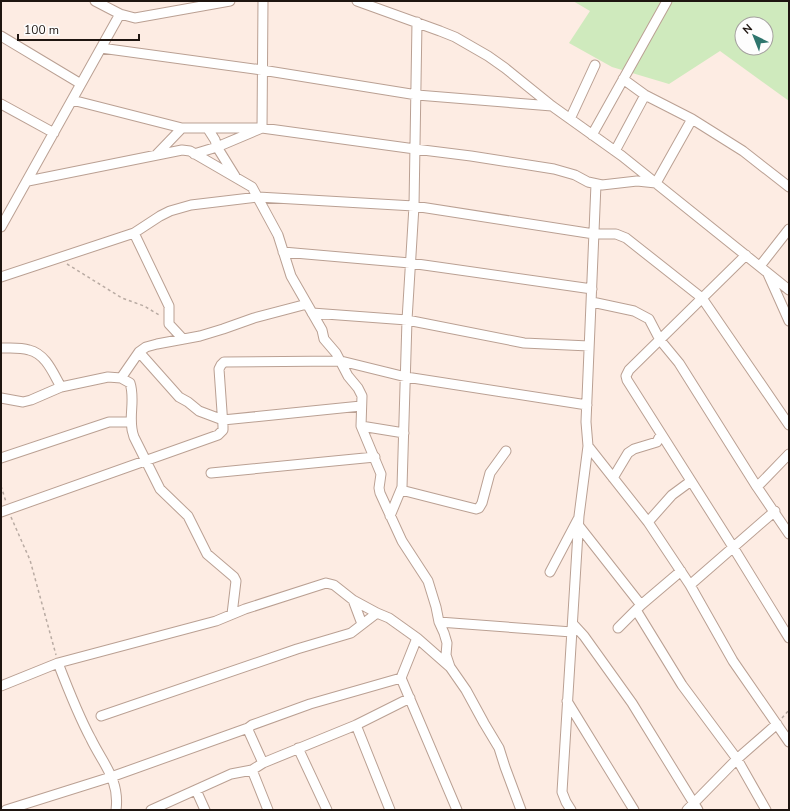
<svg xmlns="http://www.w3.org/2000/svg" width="790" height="811" font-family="'Nunito Sans',sans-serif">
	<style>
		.green { fill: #cfeabd; fill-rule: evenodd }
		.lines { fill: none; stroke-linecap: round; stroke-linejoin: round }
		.street-casing { stroke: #baa093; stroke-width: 11 }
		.path { stroke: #b9aba3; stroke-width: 1.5; stroke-dasharray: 3 3; stroke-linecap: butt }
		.street { stroke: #fff; stroke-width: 9 }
	</style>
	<rect width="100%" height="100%" fill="#fdece3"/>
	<path class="green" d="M573 1H789V101L720 51 669 84 612 67 569 43 590 11ZM742 24H766V48H742Z"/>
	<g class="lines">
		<g class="street-casing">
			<path id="street" d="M95 1 120 14 135 18 230 1
				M357 1 440 31 455 37 488 56 505 68 552 106 622 156 789 290
				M1 36 81 84
				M101 48 262 70 417 95 552 106
				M623 79 645 95 692 119 743 151 789 187
				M72 100 182 128H262L415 149 471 156 554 169 575 175 588 182 602 185 637 181 656 183 692 119
				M1 104 54 133
				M570 119 595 65
				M208 129 215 140 217 147 235 176
				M592 135 667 1
				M615 151 645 95
				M194 154 217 147 262 128 263 1
				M156 155 182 128
				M28 181 182 150 190 151 252 187 278 235 291 276 322 330 324 339 336 353 348 376 358 388 362 396 361 426 381 474 379 488 380 493 402 541 428 581 436 607 439 622 444 633 447 643 446 655 450 667 466 690 484 723 499 748 505 767 521 810
				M1 227 120 14
				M134 233 169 306V324L183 339
				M283 252 410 263 592 289
				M746 255 629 370 626 376 627 380 733 547 789 638
				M760 266 789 229
				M768 274 789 321
				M1 277 134 233 160 216 170 211 191 205 258 197 414 206 594 234H616L626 238 702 298 789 425
				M592 302 634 311 649 319 660 340 679 363 757 487 789 534
				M312 313 407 320 524 343 589 346
				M1 348C10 348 20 347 29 350 46 354 53 373 61 387
				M139 352 179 397 188 402 199 411 223 420 361 406
				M121 378 139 352 146 347 157 344 200 336 223 329 254 318 307 304
				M1 398 23 402 31 400 61 387 108 377 121 378 130 383C136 401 127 419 134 437L160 489 188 516 207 554 234 577 236 581 232 614
				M361 426 404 433
				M588 446 648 522 690 585 733 661 789 742
				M1 458 109 422H130
				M211 473 375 457
				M613 478 628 453 634 449 657 442 661 434
				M757 487 789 454
				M401 490 476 509 479 508 482 503 490 473 506 451
				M1 512 218 435 223 430V426L219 369 221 365 224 362 341 361 406 377 587 405
				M390 516 402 487 407 320 414 206 417 22
				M648 522 672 495 691 481
				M579 526 641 605
				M550 572 578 519
				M690 585 775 511
				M353 600 362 624
				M636 610 682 685 737 759 766 810
				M439 622 572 632
				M573 624 584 636 632 703 698 810
				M618 628 641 605 681 571
				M417 638 401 678 457 810
				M58 663C68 689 78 715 91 739 103 764 120 780 116 810
				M1 686 58 663 216 621 245 609 326 583 334 585 353 600 377 613 389 618 417 638 450 667
				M567 701 634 810
				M101 716 297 649 351 633 377 613
				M356 725 390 810
				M298 748 327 810
				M263 763 249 732 248 728 252 725 310 704 401 678
				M252 770 268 810
				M196 790 205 810
				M6 810 111 777 248 728
				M151 810 231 774 252 770 263 763 356 725 410 698
				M571 810 566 802 562 792 579 516 588 446 586 422 596 184
				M687 810 737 759 777 724"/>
		</g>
		<path class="path" d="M67 264 122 298 144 306 161 316
			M1 486 6 502
			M11 517 30 560 56 655
			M782 718 789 710"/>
		<use href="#street" class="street"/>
	</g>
	<rect width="790" height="811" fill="none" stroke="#1e1510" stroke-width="4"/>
	<g transform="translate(754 36) rotate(317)"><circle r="19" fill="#fdfdfd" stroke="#a4a09e"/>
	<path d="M0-3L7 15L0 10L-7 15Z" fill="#2e756d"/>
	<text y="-6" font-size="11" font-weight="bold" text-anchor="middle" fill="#1e1510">N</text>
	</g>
	<path d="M18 34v6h121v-6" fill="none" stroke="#1e1510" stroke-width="2"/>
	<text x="24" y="34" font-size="12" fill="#1e1510" stroke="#fdfdfd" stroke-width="3" paint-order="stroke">100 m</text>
</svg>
